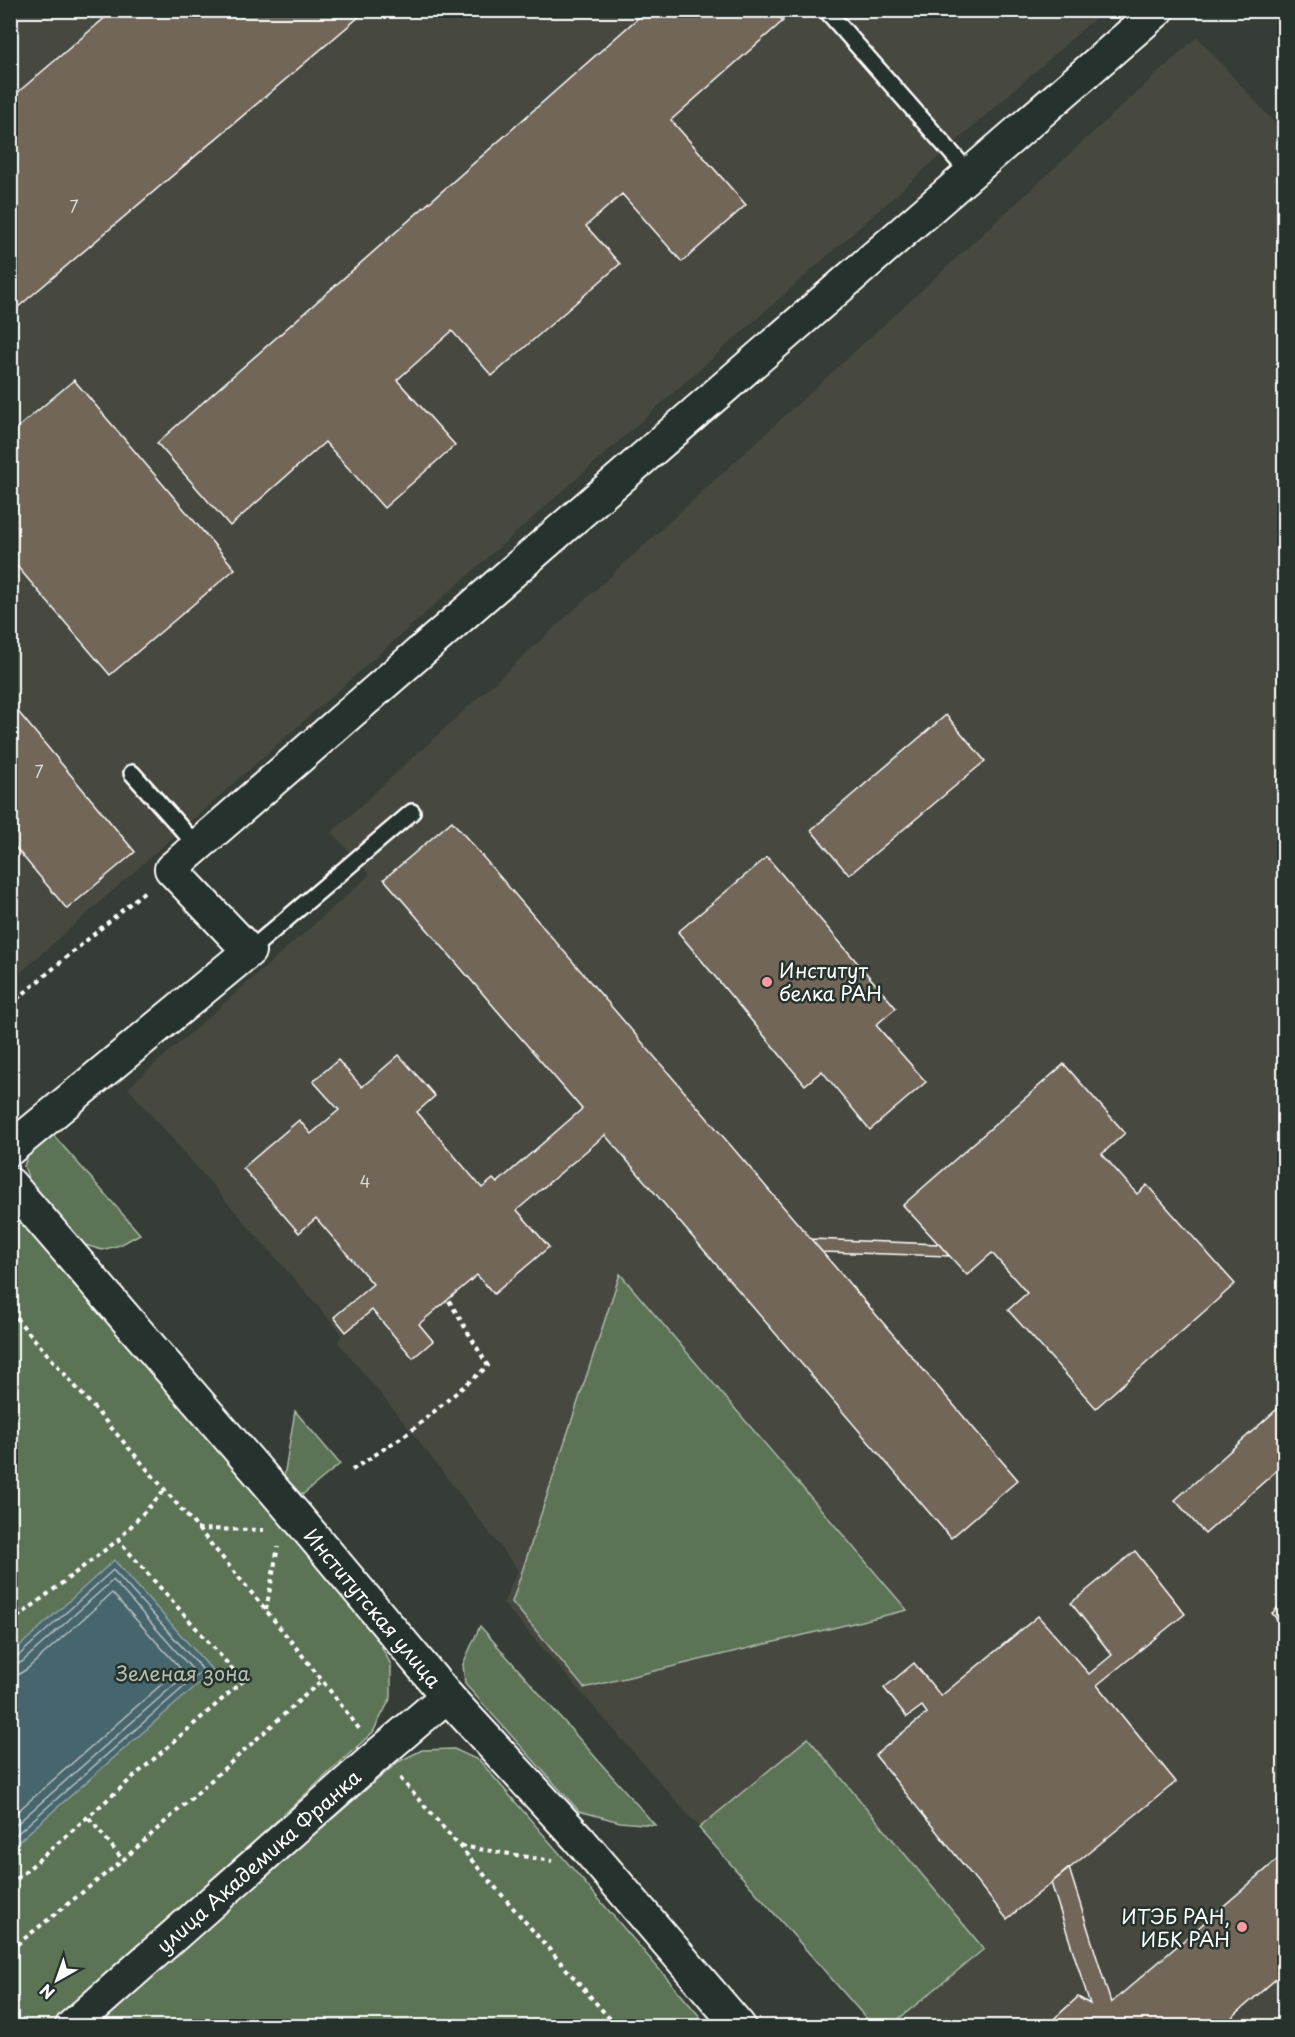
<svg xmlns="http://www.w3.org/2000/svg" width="1295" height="2037" font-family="'Playpen Sans',sans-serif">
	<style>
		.built { fill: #474940 }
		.green { fill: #5b7357; stroke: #adb9ab; stroke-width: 1.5 }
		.water { fill: #46656c; stroke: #90a3a7; stroke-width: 1.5 }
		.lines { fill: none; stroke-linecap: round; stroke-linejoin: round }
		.shore { stroke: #b5c1c4; stroke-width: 1.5 }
		.building { fill: #716659; stroke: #fff; stroke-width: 1.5 }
		.service-casing { stroke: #fff; stroke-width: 20 }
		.minor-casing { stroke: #fff; stroke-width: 36 }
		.path { stroke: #fff; stroke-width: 4; stroke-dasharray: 4.5 4.5; stroke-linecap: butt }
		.service { stroke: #26332d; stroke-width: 15 }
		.minor { stroke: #26332d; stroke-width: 32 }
		.poi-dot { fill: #ff9aa2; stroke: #26332d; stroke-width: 2 }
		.labels { text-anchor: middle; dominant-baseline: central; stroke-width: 5; stroke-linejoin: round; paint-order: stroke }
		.number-label { font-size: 16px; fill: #dcd9d6 }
		.poi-label { font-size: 20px; fill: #fff; stroke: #26332d; text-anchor: start }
		.street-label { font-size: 20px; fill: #fff; stroke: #26332d }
		.park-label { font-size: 20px; fill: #b5c0b3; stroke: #26332d }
	</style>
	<rect width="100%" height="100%" fill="#353d36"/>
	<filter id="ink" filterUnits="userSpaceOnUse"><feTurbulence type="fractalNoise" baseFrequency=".0167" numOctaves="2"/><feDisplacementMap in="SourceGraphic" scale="12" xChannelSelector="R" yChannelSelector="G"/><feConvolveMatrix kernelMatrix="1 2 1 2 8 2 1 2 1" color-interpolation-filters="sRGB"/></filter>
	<g filter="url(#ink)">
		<path class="built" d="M11 11H1103L11 981Z
			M1197 37 1284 133V2026H873L503 1603 518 1570 411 1431 338 1342 342 1334 128 1088 370 875 332 832Z"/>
		<path class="green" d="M49 1130 140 1234 120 1245 102 1250 82 1244 30 1182 24 1166 30 1150Z
			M11 1210 374 1632 391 1665V1697L373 1732 54 2026H11Z
			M620 1274 907 1610 584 1688 512 1602Z
			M295 1411 340 1464 302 1495 284 1477Z
			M480 1626 655 1825 620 1822 579 1811 465 1684 463 1664Z
			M808 1738 984 1949 890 2026H873L699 1828Z
			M454 1749 480 1761 708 2026H92L398 1762 422 1750Z"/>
		<path class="water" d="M114 1560 213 1671 11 1848V1654Z"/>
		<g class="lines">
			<path class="shore" d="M10 1658 17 1657 113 1570 203 1670 10 1840
				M10 1666 22 1662 113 1580 192 1669 10 1830
				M10 1675 19 1674 27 1669 112 1593 180 1668 10 1818"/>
		</g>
		<path class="building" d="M114 10H367L10 314V99Z
			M647 10H774L783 21 671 120 746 205 682 262 622 194 586 226 620 264 492 376 452 331 397 380 455 445 384 508 325 442 230 526 157 443Z
			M74 380 235 569 110 675 10 558V434Z
			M10 702 135 852 67 909 10 841Z
			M946 715 985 761 849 875 811 830Z
			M452 821 1018 1480 951 1538 605 1135 517 1210 549 1247 494 1294 477 1275 419 1324 433 1341 413 1358 372 1310 346 1332 334 1317 373 1284 316 1218 299 1233 243 1168 299 1120 311 1134 339 1110 313 1081 338 1060 362 1087 399 1055 435 1096 417 1112 482 1188 493 1179 497 1183 582 1109 384 879Z
			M767 857 896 1008 876 1025 926 1082 870 1130 822 1071 805 1085 678 932Z
			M1064 1064 1125 1133 1102 1154 1137 1194 1147 1185 1235 1284 1096 1408 1008 1310 1027 1293 992 1253 967 1275 903 1205Z
			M811 1239 939 1244 949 1256 822 1252Z
			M1284 1403V1464L1205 1534 1175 1500Z
			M1135 1551 1185 1614 1097 1685 1176 1782 1007 1919 875 1755 927 1713 922 1706 907 1717 884 1688 914 1663 941 1696 1038 1616 1089 1674 1112 1655 1071 1603Z
			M1284 1602V1628L1272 1613Z
			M1284 1854V1972L1222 2026H1046L1078 1997 1090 2004 1051 1883 1069 1868 1111 2003Z"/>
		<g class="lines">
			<g class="service-casing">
				<path id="service" d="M826 10 970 174
					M132 773 197 846
					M249 951 412 812"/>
			</g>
			<g class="minor-casing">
				<g id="minor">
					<path d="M10 1149 249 951 171 869 1158 10"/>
					<path id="s1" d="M10 1184 297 1517 447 1696 578 1838 739 2026"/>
					<path id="s2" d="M72 2026 379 1754 447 1696"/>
				</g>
			</g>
			<path class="path" d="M10 1005 145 891
				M10 1311C129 1449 251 1585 360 1730
				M352 1470 411 1431 488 1366 448 1299
				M197 1529 264 1530
				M10 1602 21 1614
				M266 1610 278 1547
				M10 1623 118 1540 165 1490
				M400 1778 616 2026
				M89 1818 123 1860
				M461 1846 552 1861
				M10 1885 243 1681 118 1540
				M10 1950 123 1860 322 1680"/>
			<use href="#service" class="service"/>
			<use href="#minor" class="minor"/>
		</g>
	</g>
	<g class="poi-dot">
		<circle cx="767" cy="982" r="6"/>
		<circle cx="1242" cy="1927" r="6"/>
	</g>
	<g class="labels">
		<g class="number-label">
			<text x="74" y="206">7</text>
			<text x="39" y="771">7</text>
			<text x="365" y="1181">4</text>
		</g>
		<g class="poi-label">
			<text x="779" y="970">Институт<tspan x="779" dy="23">белка РАН</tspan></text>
			<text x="1230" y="1916" text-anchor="end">ИТЭБ РАН,<tspan x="1230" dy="23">ИБК РАН</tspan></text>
		</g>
		<g class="street-label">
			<text stroke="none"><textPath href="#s1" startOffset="558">Институтская улица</textPath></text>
			<text stroke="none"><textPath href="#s2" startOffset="249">улица Академика Франка</textPath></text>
		</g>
		<g class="park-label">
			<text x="183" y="1673">Зеленая зона</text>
		</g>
	</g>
	<rect width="1295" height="2037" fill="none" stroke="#26332d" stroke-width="36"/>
	<rect x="18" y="18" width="1259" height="2001" fill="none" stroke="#fff" stroke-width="2" filter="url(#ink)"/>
	<g transform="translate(57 1980) rotate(220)" stroke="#26332d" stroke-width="4.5" paint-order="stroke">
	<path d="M0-4.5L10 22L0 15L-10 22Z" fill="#ffffff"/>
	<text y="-9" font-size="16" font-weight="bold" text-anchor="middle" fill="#ffffff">N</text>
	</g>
</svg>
